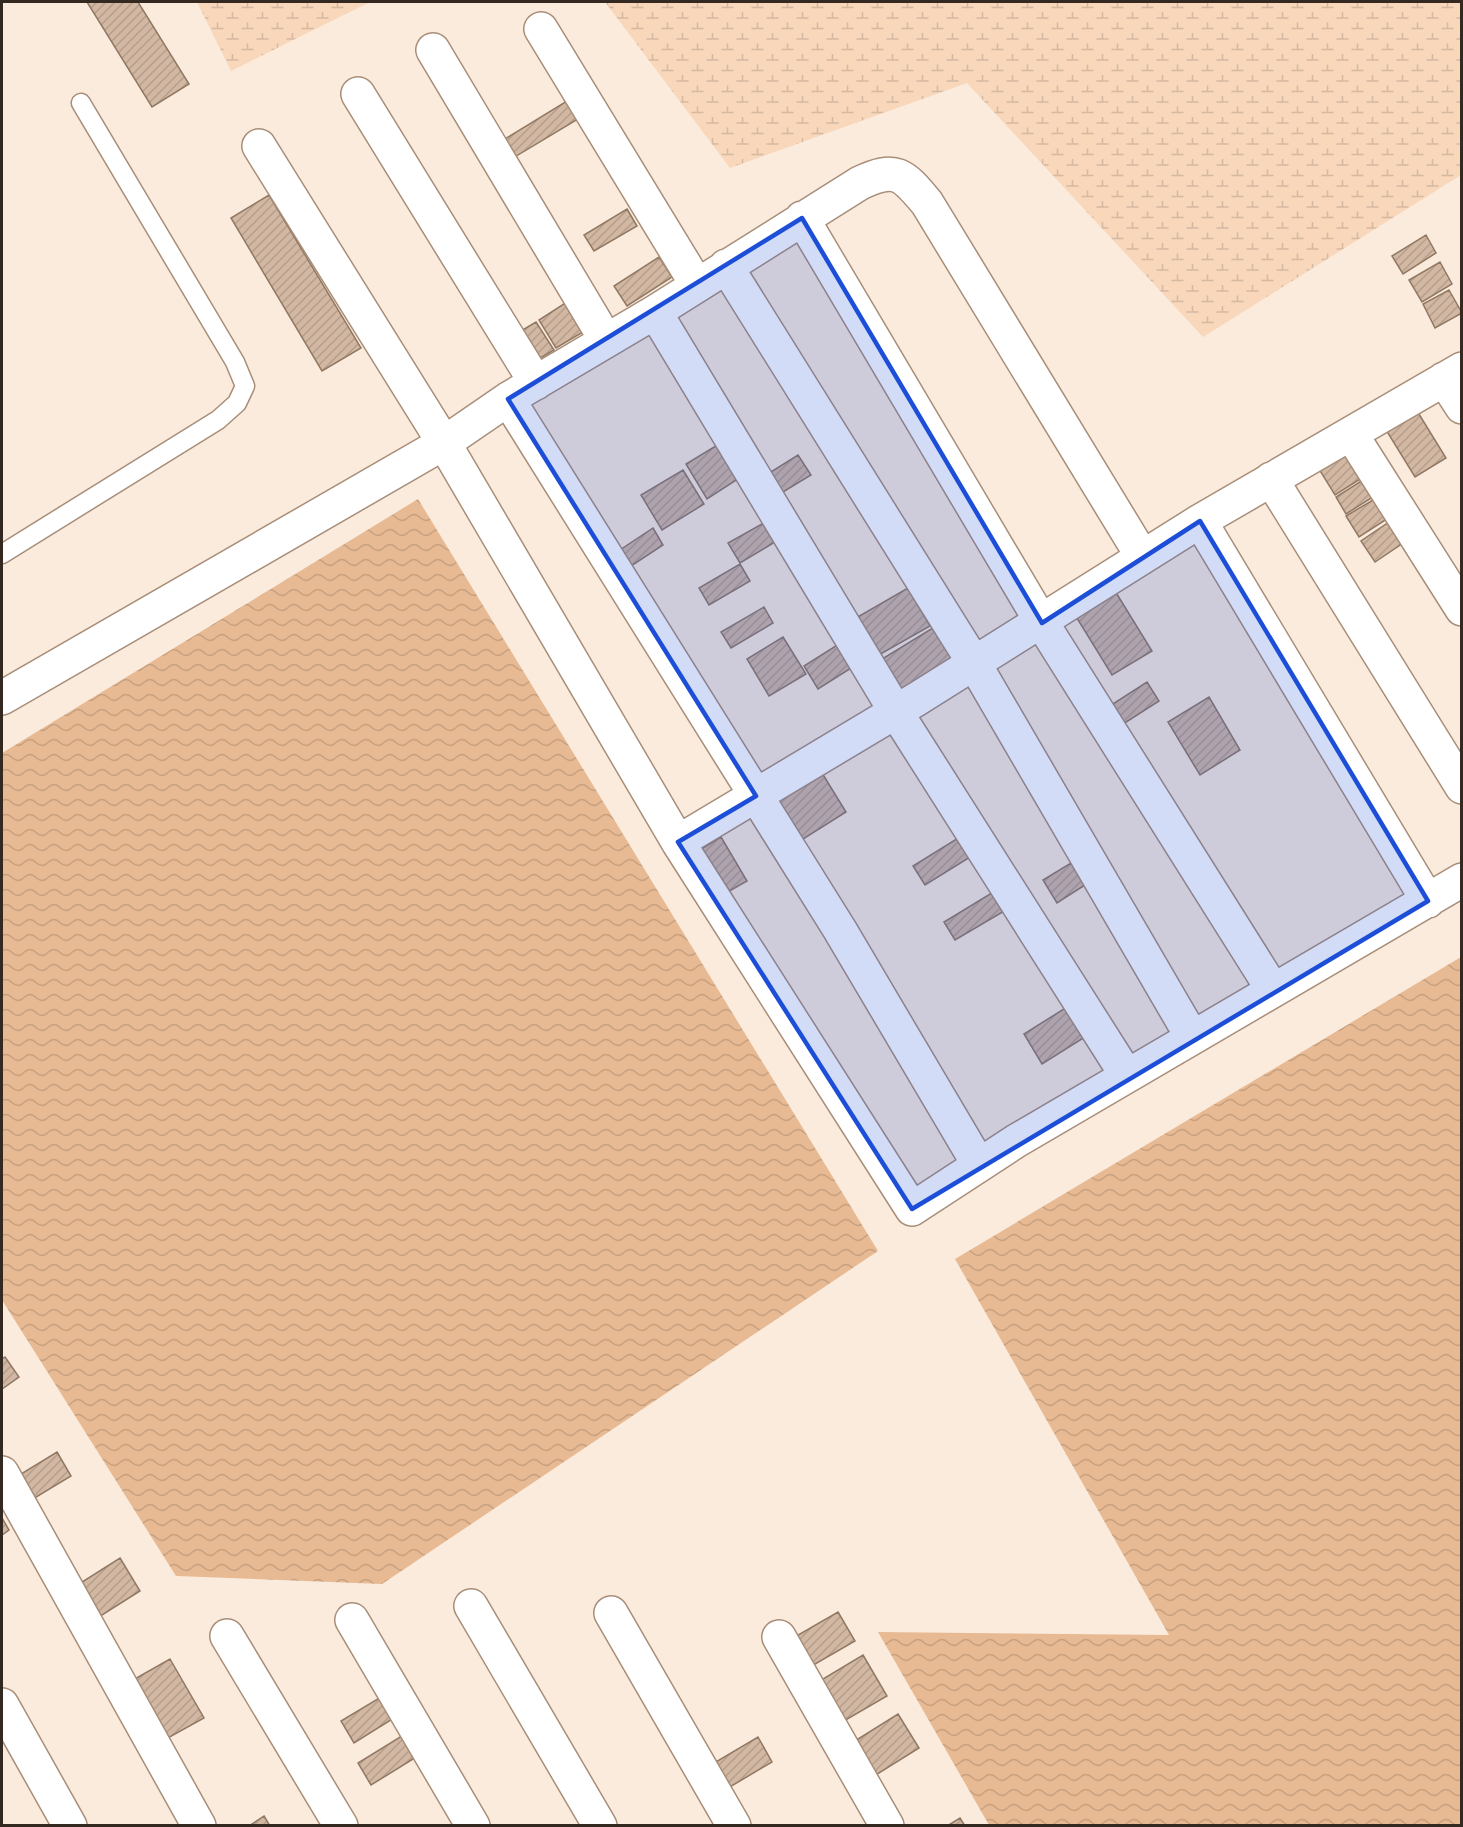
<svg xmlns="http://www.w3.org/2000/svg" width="1463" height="1827" font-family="Quicksand,sans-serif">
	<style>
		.wetland { fill: url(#wetland-marsh) }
		.water { fill: url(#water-waves) }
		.building { fill: url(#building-hatch); stroke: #907863; stroke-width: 1.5 }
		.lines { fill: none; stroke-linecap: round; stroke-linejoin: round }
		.service-casing { stroke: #a88e79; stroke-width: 21 }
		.minor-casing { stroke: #a88e79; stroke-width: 36 }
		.service { stroke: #fff; stroke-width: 18 }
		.minor { stroke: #fff; stroke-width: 33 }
		.marked { fill: #1d4ed8; fill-opacity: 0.2; stroke: #1d4ed8; stroke-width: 4.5; stroke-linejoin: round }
	</style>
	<defs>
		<pattern id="wetland-marsh" width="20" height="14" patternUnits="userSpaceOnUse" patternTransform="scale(1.5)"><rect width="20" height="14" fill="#f8d7bb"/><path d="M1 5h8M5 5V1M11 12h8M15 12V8" fill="none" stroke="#d5b9a0"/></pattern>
		<pattern id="water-waves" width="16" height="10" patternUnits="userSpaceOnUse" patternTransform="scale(1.5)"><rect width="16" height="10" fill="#e7ba94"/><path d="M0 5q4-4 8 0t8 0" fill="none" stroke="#c7a07f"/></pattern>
		<pattern id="building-hatch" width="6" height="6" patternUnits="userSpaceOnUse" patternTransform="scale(1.5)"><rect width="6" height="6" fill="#d2b8a2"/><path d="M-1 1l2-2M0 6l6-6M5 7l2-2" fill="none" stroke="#b59e8b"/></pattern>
	</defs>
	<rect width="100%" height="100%" fill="#fbebdd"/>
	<path class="wetland" d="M197 2H370L231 71Z
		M605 2H1461V175L1203 337 967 83 730 168Z"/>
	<path class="water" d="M418 499 878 1251 382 1584 176 1576 2 1300V753Z
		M1461 957V1825H989L878 1632 1169 1635 955 1259Z"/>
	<path class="building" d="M87 2H138L189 84 152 107Z
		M567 101 578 119 503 164 492 147Z
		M269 195 361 348 322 371 231 218Z
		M627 209 637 226 594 251 584 235Z
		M1426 235 1436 253 1403 274 1392 256Z
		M659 257 672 277 627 306 614 286Z
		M1440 262 1452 284 1422 302 1409 280Z
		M1449 290 1462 313 1435 328 1423 304Z
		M570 300 588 329 556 348 539 320Z
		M536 322 554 350 530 364 514 335Z
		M1414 406 1446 458 1415 477 1383 425Z
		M724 441 744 475 707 499 686 464Z
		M1349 450 1365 476 1335 495 1319 469Z
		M798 455 811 475 778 495 766 475Z
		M683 470 704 504 662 530 641 495Z
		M1366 478 1376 495 1346 514 1336 497Z
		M1378 497 1390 517 1359 537 1346 516Z
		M769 520 780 539 740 563 728 543Z
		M1392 520 1406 541 1375 562 1361 541Z
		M653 528 663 545 622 572 611 556Z
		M740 564 750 581 709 605 699 588Z
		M908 588 930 626 870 660 849 622Z
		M1115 591 1152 651 1112 675 1075 615Z
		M764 607 773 623 731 648 721 632Z
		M936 626 958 663 895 700 874 664Z
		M783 637 806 674 769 696 747 659Z
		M842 642 856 665 818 689 804 666Z
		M1147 682 1159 701 1117 728 1105 709Z
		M1209 697 1240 750 1200 775 1168 722Z
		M822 773 846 812 800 841 776 802Z
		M963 835 975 854 925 885 913 866Z
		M721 837 747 881 719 897 693 854Z
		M1071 863 1085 885 1057 903 1043 880Z
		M995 891 1006 910 955 940 944 922Z
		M1067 1007 1085 1037 1042 1064 1024 1034Z
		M5 1357 19 1377 2 1389V1359Z
		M57 1452 71 1476 23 1505 8 1482Z
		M2 1518 9 1530 2 1535Z
		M120 1558 140 1591 91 1622 71 1589Z
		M838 1612 855 1641 810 1667 793 1638Z
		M863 1655 887 1696 837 1725 813 1685Z
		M170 1659 204 1718 157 1744 124 1685Z
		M381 1697 394 1718 354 1743 341 1721Z
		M898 1714 919 1748 871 1778 850 1744Z
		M405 1734 418 1756 371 1785 358 1763Z
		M758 1737 772 1762 723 1791 709 1766Z
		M264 1816 270 1826H249Z
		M960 1818 965 1826H947Z"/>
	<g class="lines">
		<g class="service-casing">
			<path id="service" d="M2 554 218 420 237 403 245 386 235 362 81 103"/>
		</g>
		<g class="minor-casing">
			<path id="minor" d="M541 29 697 285
				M433 50 606 340
				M358 94 536 383
				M259 146 444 443 678 842 912 1209 1016 1141 1462 880
				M802 218 1042 623 1273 990
				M726 266 974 663 1192 1037
				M655 312 896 712 1127 1076
				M1444 379 1462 407
				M508 399 840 930 979 1165
				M1351 434 1462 609
				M1271 479 1462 787
				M1200 521 1428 901
				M2 698 444 443 508 399 655 312 860 183C896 166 903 174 927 203L1142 556
				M678 842 917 699 1200 521 1462 369
				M2 1473 199 1826
				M471 1606 600 1826
				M611 1613 734 1826
				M352 1620 473 1826
				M227 1636 341 1826
				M779 1637 887 1826
				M2 1705 70 1826"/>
		</g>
		<use href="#service" class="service"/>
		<use href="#minor" class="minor"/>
	</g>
	<path class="marked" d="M802 218 1042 623 1200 521 1428 901 912 1209 678 842 756 796 508 399Z"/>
	<rect width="1463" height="1827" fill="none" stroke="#332920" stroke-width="6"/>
</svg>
